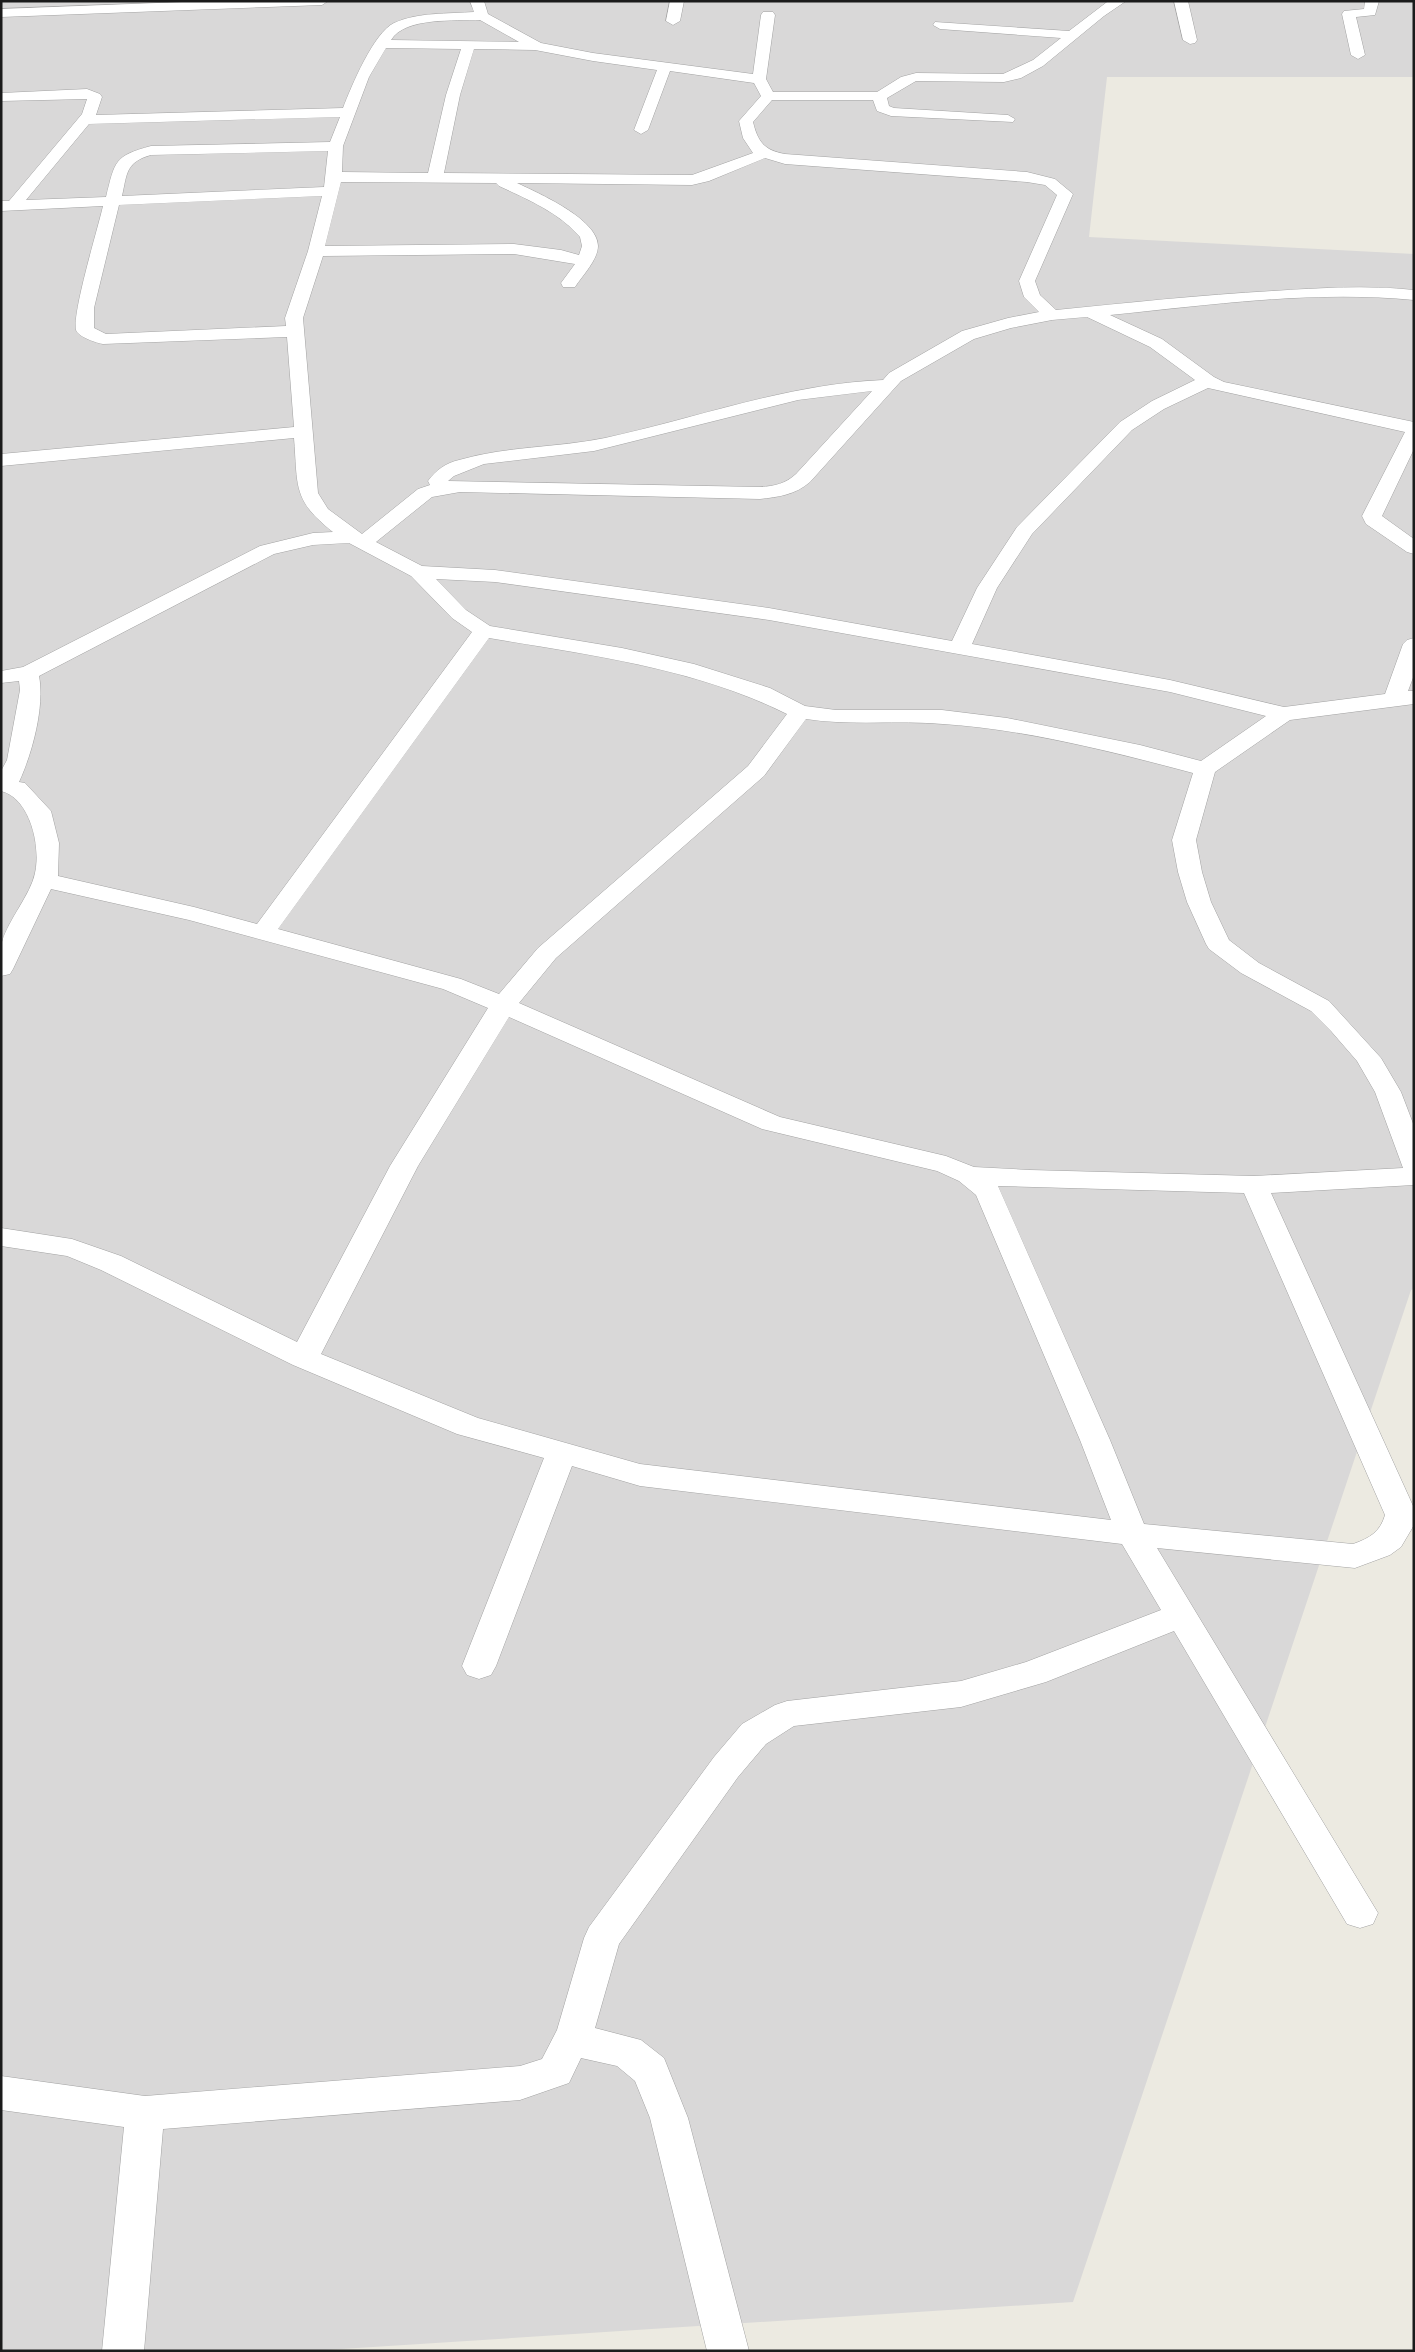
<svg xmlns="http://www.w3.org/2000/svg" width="1415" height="2352" font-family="Rubik,sans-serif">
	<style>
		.residential { fill: #d9d8d8 }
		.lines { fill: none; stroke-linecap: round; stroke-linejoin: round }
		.minor-casing { stroke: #a2a2a2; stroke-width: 1 }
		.minor { fill: #fff; fill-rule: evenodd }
	</style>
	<rect width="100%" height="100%" fill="#eceae1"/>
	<path class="residential" d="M1 1H1414V77H1107L1089 237 1414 254V1289L1411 1290 1073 2302 310 2351H1Z"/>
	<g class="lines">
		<g class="minor-casing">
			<path id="minor" d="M209 1H328L322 5 1 17V9Z
				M470 1H484L488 14 541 43 593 53 753 74 761 15 763 12H773L775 15 766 79 773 92H877L901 77 916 73 1003 74 1033 60 1061 38 940 29 933 25 935 22 1069 31 1107 2 1126 1 1104 16 1043 66 1021 78 1004 82 916 81 887 98 889 106 894 108 1008 115 1015 119 1013 122 891 116 877 111 873 100H772L753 122C758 142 764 150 785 154L1027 172 1055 179 1073 194 1035 281 1040 295 1056 310C1128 303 1200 295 1273 291 1320 288 1367 285 1414 290V300C1313 290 1210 305 1110 315L1162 339 1214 377 1224 382 1414 422V449L1382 516 1414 539V554L1407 552 1366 524 1362 516 1405 432 1208 388 1164 409 1132 430 1032 534 997 588 972 644 1170 680 1284 707 1385 694 1403 644 1407 640 1414 638V675L1408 691H1414V704L1290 720 1215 772 1196 840 1202 872 1211 902 1229 940 1259 963 1329 1001 1381 1058 1401 1092 1414 1126V1185L1271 1193 1414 1508V1525L1401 1547 1390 1555 1355 1568 1157 1548 1378 1913 1373 1924 1360 1928 1347 1924 1174 1631 1046 1682 961 1707 794 1726 766 1744 738 1777 619 1944 595 2028 641 2040 664 2058 688 2118 749 2351H707L650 2118 635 2081 617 2066 581 2058 569 2083 520 2100 163 2129 144 2351H102L124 2127 1 2110V2076L145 2096 520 2066 542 2059 557 2030 584 1938 589 1927 714 1757 742 1724 775 1705 787 1701 961 1681 1026 1662 1161 1610 1122 1544 640 1486 572 1466 496 1666 491 1675 479 1679 467 1675 462 1666 544 1458 457 1434 293 1365 101 1270 67 1256 1 1246V1228L72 1239 121 1256 297 1342 390 1166 488 1008 443 989 189 920 51 889 13 969 10 974 1 976C1 966 0 952 2 942 8 920 31 894 35 873 41 846 30 798 1 791V771L7 760 20 690 19 681 1 683V671L23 667 260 546 313 533 333 532C292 500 298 486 294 438L1 466V454L294 427 287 337 103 344C97 343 78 337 76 330 72 313 98 228 103 206L1 211V201H9L82 114 87 99 1 101V93L87 89 100 94 102 97 96 115 343 108C351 87 374 32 394 23 418 12 448 14 474 12ZM480 20 519 42 391 40C405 17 455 21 480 20ZM386 48 461 49 446 95 428 173 342 172 343 146 369 77ZM474 49 535 50 593 61 657 70 634 130 641 134 648 130 670 71 754 83 761 96 739 121 743 138 753 153 692 175 444 173 460 95ZM340 117 330 142 151 146C114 156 115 161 106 197L26 200 89 124ZM328 151 324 187 122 196C127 173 126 162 151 155ZM765 158 785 164 1027 182 1045 185 1057 195 1019 281 1024 297 1039 312 1008 318 962 331 889 373 883 380C787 384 698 418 605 438 556 448 507 446 459 460 446 463 436 470 428 481L430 485 418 489 362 534 328 509 318 493 303 318 323 256 514 254 575 264 561 283 563 287H575C582 276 598 260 598 246 598 219 538 193 517 183L692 185 709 181ZM341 182 496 183 499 186C527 199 560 213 580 237L582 246 579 255 561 250 514 244 325 246ZM322 196 308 251 285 318 286 326 106 334 94 328V308L119 205ZM1087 317 1150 347 1195 380 1152 401 1120 422 1017 527 977 588 952 641 769 608 495 570 422 566 376 542 432 497 460 492 760 499C778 497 795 495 810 482L901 381 974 339 1011 328 1052 320ZM872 391 796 474C785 484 775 486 760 487L448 481 454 476 484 464 594 451 798 400ZM349 543 411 576 452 618 472 632 257 924 194 907 58 876 59 843 51 811 25 783 19 782C32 754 45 706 39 676L274 554 313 545ZM436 579 495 582 769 620 1170 692 1266 716 1201 761 1140 745 1007 718 942 710H836L805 706 770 688 694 664 622 648 490 626 466 610ZM489 638C590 655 695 668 787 714L748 766 538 948 499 994 461 979 278 929ZM806 719C851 726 897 720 943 724 1023 729 1114 752 1193 773L1172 840 1178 872 1187 902 1206 944 1209 949 1241 973 1311 1011 1331 1031 1357 1061 1375 1092 1403 1168 1254 1176 1030 1170 974 1167 946 1156 780 1117 519 1003 556 958 764 776ZM509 1017 762 1129 937 1171 959 1181 976 1195 1080 1440 1111 1520 640 1464 478 1418 321 1354 418 1166ZM998 1186 1244 1193 1385 1515C1380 1532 1370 1538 1353 1544L1144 1524 1110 1440Z
				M670 1H684L680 21 673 25 666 21Z
				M1174 1H1188L1197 40 1195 43 1190 44 1183 40Z
				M1365 1H1379L1375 15 1356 17 1365 55 1358 59 1351 55 1342 14 1344 11 1364 9Z"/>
		</g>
		<use href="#minor" class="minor"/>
	</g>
	<rect width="1415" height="2352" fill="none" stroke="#1b1b1b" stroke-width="5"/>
</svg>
